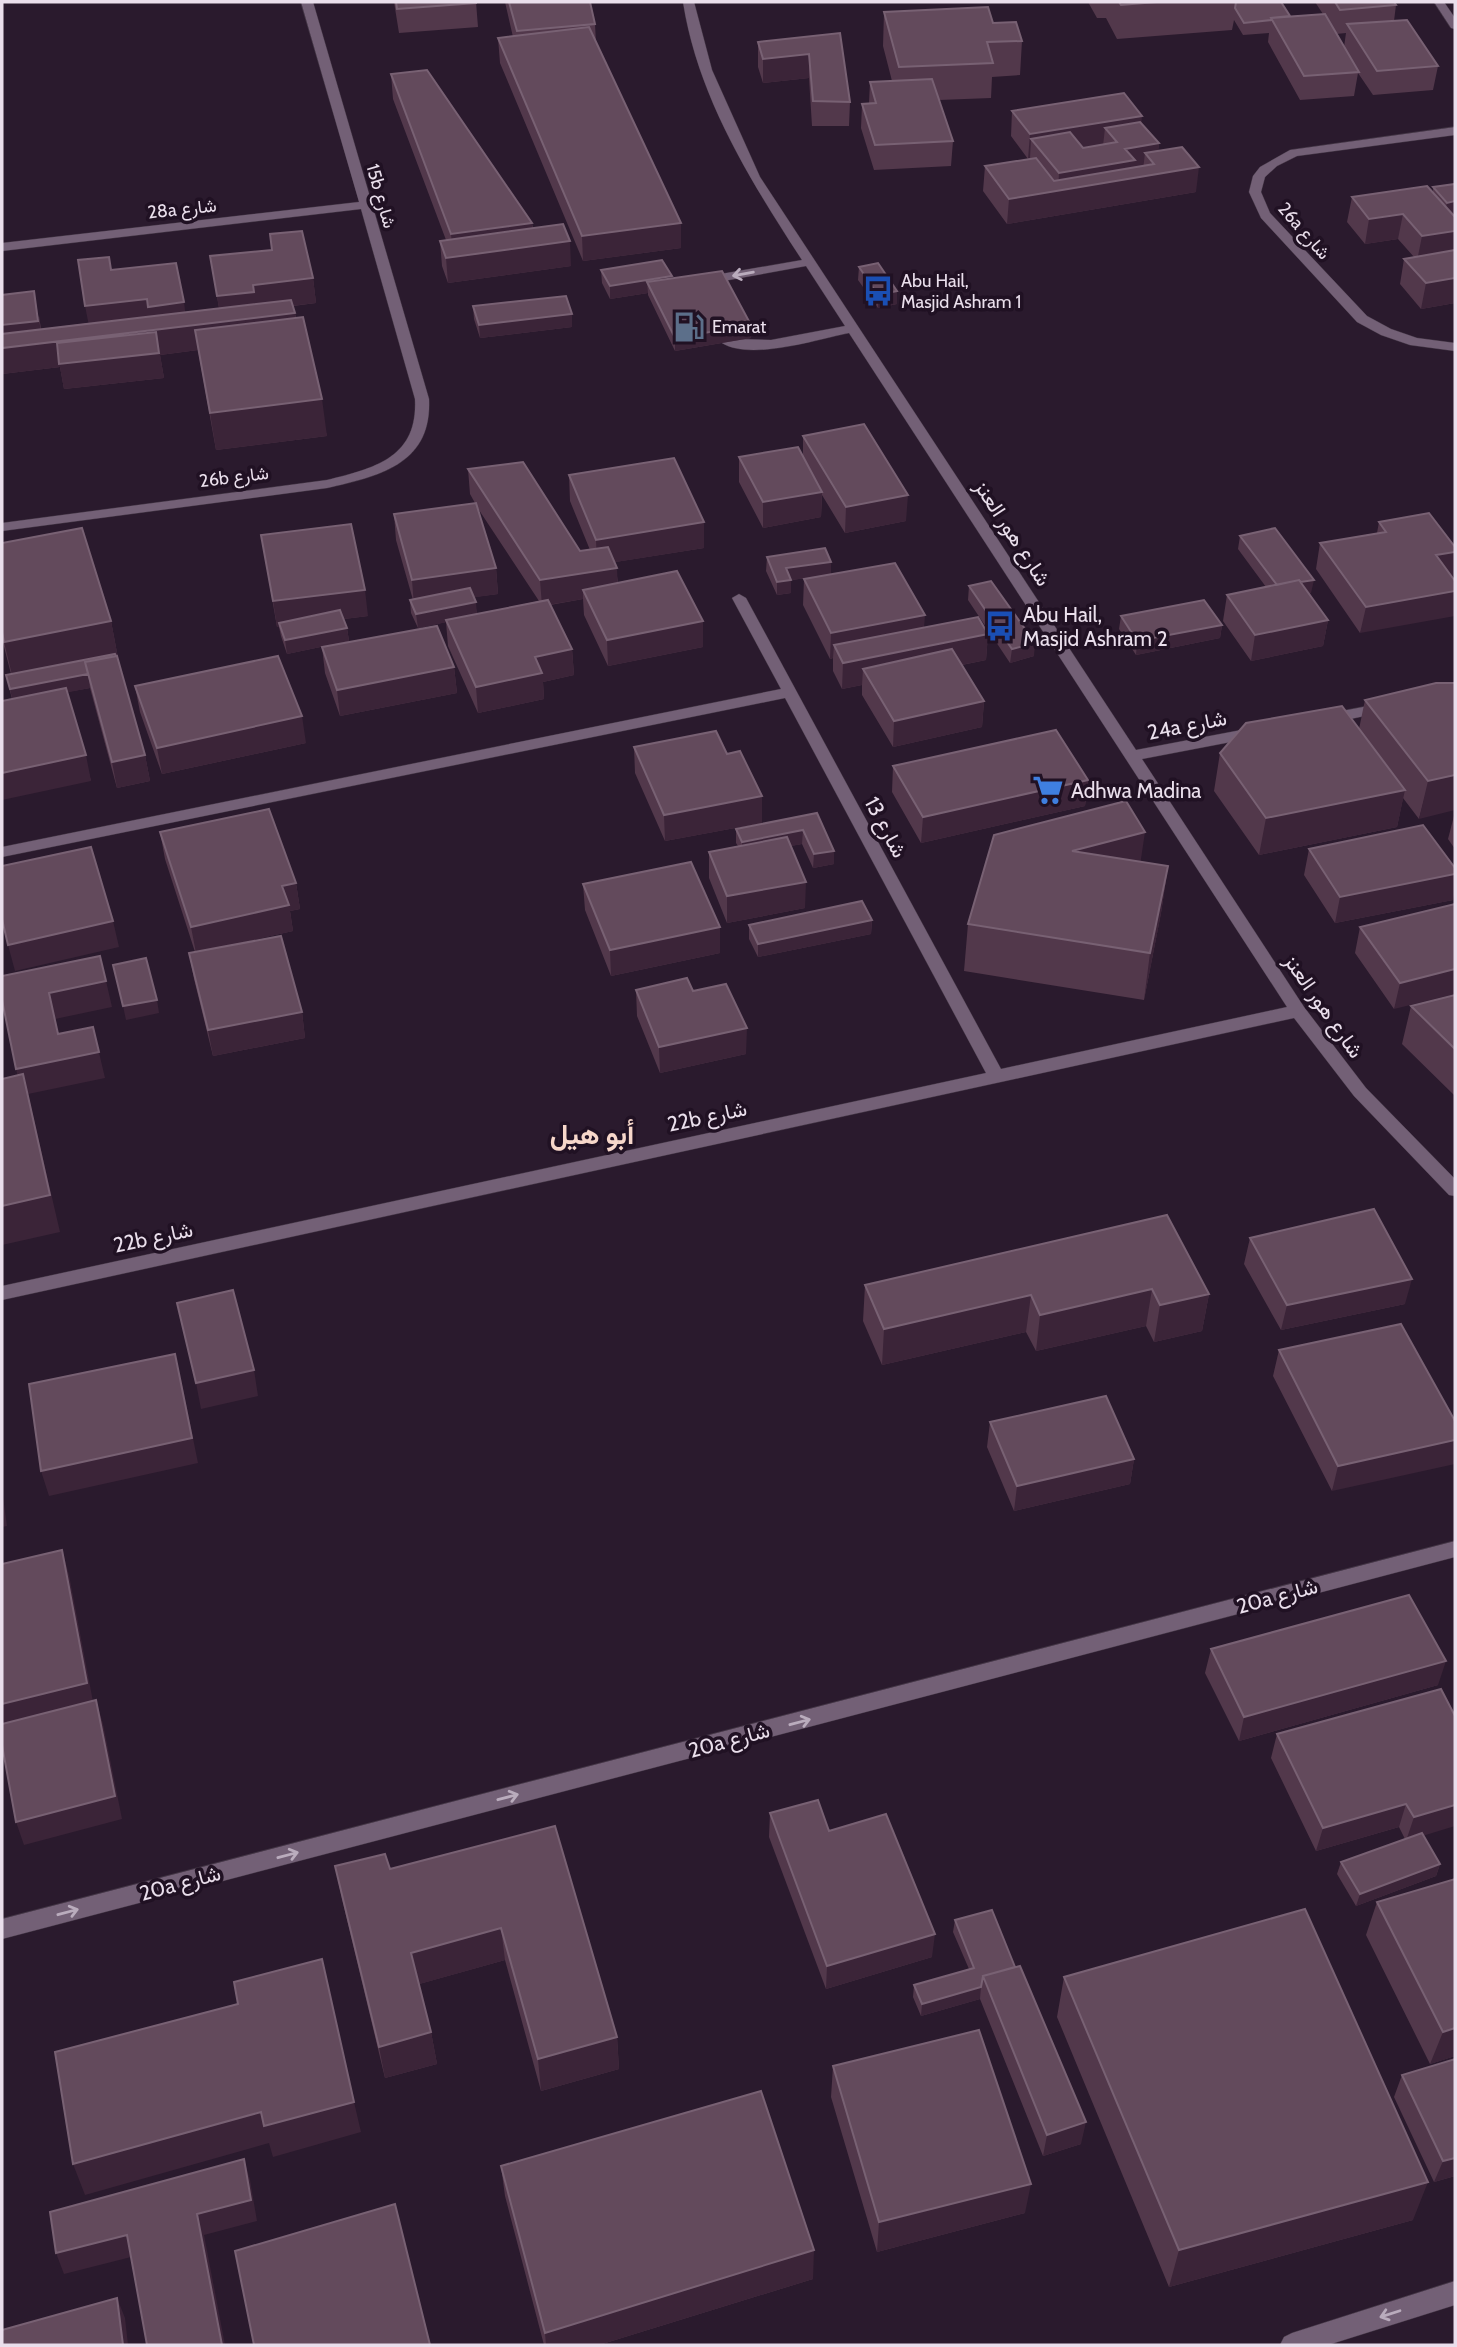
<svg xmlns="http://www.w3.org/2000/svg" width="1457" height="2347" font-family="Cabin,Vazirmatn,sans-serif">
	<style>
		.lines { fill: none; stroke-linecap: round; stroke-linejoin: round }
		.minor-casing { stroke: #423544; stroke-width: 1 }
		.minor { fill: #736076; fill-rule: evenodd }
		.wall { fill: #52384b; fill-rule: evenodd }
		.shaded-wall { fill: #3b2438 }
		.building { fill: #634a5c; stroke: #786173; stroke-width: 2 }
		.oneway { stroke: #baacbd }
		.labels { text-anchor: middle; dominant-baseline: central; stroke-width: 7; stroke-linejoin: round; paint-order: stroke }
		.far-street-label { font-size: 18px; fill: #eadfec; stroke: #201123 }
		.far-poi-label { font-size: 18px; fill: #eadfec; stroke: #201123; text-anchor: start }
		.street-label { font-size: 21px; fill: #eadfec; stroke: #201123 }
		.poi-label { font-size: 21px; fill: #eadfec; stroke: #201123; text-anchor: start }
		.district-label { font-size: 28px; font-weight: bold; fill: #f7d7ca; stroke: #201123 }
	</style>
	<rect width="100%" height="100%" fill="#2a1a2d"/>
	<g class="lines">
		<g class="minor-casing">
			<path id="minor" d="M301 2H313L429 399C432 464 380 476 327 488L2 531V523L327 480C376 468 418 457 415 399L361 209 2 251V243L359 202Z
				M683 2H694L712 70 760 177 1136 750 1257 727 1262 729 1265 732 1262 735 1257 737 1142 759 1304 1007 1366 1088 1455 1179V1196L1449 1195 1354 1096 1294 1018 2 1300V1286L986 1073 785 698 2 857V847L781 689 732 598 739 594 746 598 1001 1069 1287 1007 849 333C818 339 751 361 722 343 716 340 712 332 709 326L715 322 720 323 734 339 771 340 845 326 806 266 718 282 704 288 698 284 715 275 802 260C750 180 698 97 683 2Z
				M1434 2H1444L1455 18V29L1451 28Z
				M1455 127V135L1297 156 1277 166 1265 177 1261 192 1270 213 1367 316 1391 329 1417 338 1455 343V351L1410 345 1381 335 1357 322 1261 218 1249 192 1253 176 1260 167 1290 150Z
				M1384 703 1389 705 1392 708 1389 711 1326 724 1318 719 1326 714Z
				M1455 1541V1557L2 1939V1919Z
				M1455 2281V2305L1328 2345H1280L1284 2337 1292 2333Z"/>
		</g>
		<use href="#minor" class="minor"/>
	</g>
	<path class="wall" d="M394 2H476L478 27 399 33Z
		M505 2H590L595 24 596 43 681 248 583 261 500 63 498 38 513 37Z
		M1088 2H1281L1290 16 1323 14 1315 2H1394L1396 5 1394 21 1438 66 1433 90 1373 95 1358 73 1354 96 1300 100 1268 42 1269 33 1243 35 1234 20 1232 30 1117 39 1106 18H1097ZM1346 33 1344 47 1336 34Z
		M884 12 993 23 1022 41 1020 75 992 77 991 98 939 100 953 141 951 166 874 170 861 128 862 104 869 103 870 82 892 81 883 46Z
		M840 33 850 102 849 126H812L809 78 763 83 758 67V42Z
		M391 74 532 223 533 228 571 266 448 283 442 266 440 241 446 240 393 99Z
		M1012 111 1141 123 1159 143 1158 151 1196 192 1007 224 983 191 985 166 1028 159 1011 136Z
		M1455 184 1452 214 1455 217V303L1421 309 1400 284 1404 259 1414 257 1398 239 1365 244 1347 222 1352 197 1433 192V187Z
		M270 234 313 278 316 303 293 306 327 436 216 450 198 350 160 355 164 378 64 389 60 367 2 374 39 316 41 329 89 323 111 270 185 312 219 308 210 256 272 250Z
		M859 267 897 304 878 308 858 280Z
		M601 270 672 279 751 325V338L675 351 648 295V293L610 299 602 283Z
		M473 306 572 327 480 338 474 319Z
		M803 436 906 521 845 533 822 495 821 517 763 528 739 482V457L803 456Z
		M468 469 580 551 590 550 570 501 569 475 704 548 615 562 618 583 703 647 608 666 584 615 583 599 550 605 572 649 574 675 543 682 544 699 478 713 448 646 446 622 418 628 411 613 410 600H413L396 540 394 514 475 503 470 494ZM477 507 539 601 477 614 474 597 498 594 496 568Z
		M1429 513 1360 633 1316 569 1320 543 1377 533 1379 522Z
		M261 535 368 616 344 619 347 628 349 641 287 654 281 636 279 627H277Z
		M1240 536 1311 593H1309L1328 620 1323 646 1251 661 1223 621 1227 595 1266 587 1238 549Z
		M2 543 111 621 118 658H117L145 755 150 781 117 788 90 688 67 692 91 781 12 699 6 675 11 674 2 639Z
		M767 557 831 562V575L924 628 988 634 986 660 962 665 984 701 982 727 893 747 862 695V685L842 689 833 671V658L830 659 803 605 804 579 823 576 791 580V593L777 595 766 571Z
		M969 586 1034 656 1010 663 968 600Z
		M1121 616 1222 625 1220 638 1136 655 1119 629Z
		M322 647 454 667 457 693 340 716 325 673Z
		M1455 683 1419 819 1403 798 1397 827 1259 855 1214 791 1220 753 1359 729 1365 700Z
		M135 686 306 743 162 774 140 712Z
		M634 747 727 754 762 823 665 841 635 773Z
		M893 766 1088 780 1085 806 921 843 892 792Z
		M1455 812V849L1448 839Z
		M817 813 834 864 813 868 802 844 790 846 805 908 727 923 709 878V852L738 846 736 843V829Z
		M160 832 296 883 300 909 290 911 293 931 225 946 302 1012 305 1038 213 1056 194 979 189 953 195 952 165 859Z
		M1309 849 1453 900 1335 923 1304 875Z
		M1141 862 1168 866 1161 913 1144 1000 964 971 968 924Z
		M583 884 720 927V953L611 976 585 910Z
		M1455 904 1394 1009 1355 953 1360 927Z
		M872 920 871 934 758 957 749 939V925Z
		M636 990 693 991 746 1054 660 1073 637 1016Z
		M1455 995V1096L1402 1044 1411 1006Z
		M1167 1215 1209 1294 1202 1331 1154 1342 1146 1326 1036 1351 1026 1332 882 1365 863 1321 865 1285Z
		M1250 1238 1405 1304 1281 1330 1244 1264Z
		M1401 1324 1332 1491 1273 1376 1279 1350Z
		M990 1422 1134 1459 1130 1484 1014 1511 987 1447Z
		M1211 1649 1438 1685 1239 1741 1205 1673Z
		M1441 1689 1423 1835 1440 1864 1436 1876 1356 1906 1337 1874 1341 1862 1405 1839 1399 1827 1316 1851 1271 1758 1277 1734Z
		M770 1813 829 1831 932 1957 826 1989 769 1837Z
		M555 1826 617 2037 619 2069 541 2091 505 1960 419 1984 431 2032 437 2064 385 2078 342 1899 335 1866 390 1869Z
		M1455 1879V2056L1430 2064 1366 1935 1377 1902Z
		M955 1920 1081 2144 1043 2156 980 1999 921 2016 913 1997 914 1985 969 1969 953 1932Z
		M1064 1977 1413 2220 1169 2287 1057 2017Z
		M833 2066 1025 2213 877 2252 831 2097Z
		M1402 2075 1455 2176 1434 2182 1394 2097Z
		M501 2166 813 2279 599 2345H544L505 2196Z"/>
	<path class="shaded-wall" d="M809 54V78L763 83V59Z
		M1142 116 1140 140 1117 142 1105 128 1103 146 1045 156 1031 139 1030 158 1028 159 1030 134Z
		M1159 143 1156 168 1145 153 1143 170 1199 167 1196 192 1007 224 1009 199 1058 191 1059 173 1125 149Z
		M1455 201V214L1444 215 1447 203Z
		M1403 214 1398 239 1365 244 1369 219Z
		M532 223 534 246 570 241 571 266 448 283 446 258 453 257 451 234Z
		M681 223V248L583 261 582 236Z
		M1455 231V255L1417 261 1422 236Z
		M672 276V289L647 282 648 293 610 299V286Z
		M313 278 316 303 257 310 221 321 217 296 253 285Z
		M1455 278V303L1421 309 1426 283Z
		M34 291 43 343 152 330 148 307 184 302 187 326 295 313 298 338 195 330 198 350 160 355 164 378 64 389 60 367 2 374V325Z
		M897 291V304L878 308V295Z
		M147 299 151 324 90 331 85 306Z
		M572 314V327L480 338 479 325Z
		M751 325V338L675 351V338Z
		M322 399 327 436 216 450 210 413Z
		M822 492 821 517 763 528V502Z
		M908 495 906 521 845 533 846 507Z
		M704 522V548L597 565 596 540Z
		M1455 552V567L1453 577 1436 555Z
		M831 562V575L791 580V593L777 595V582L786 568Z
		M496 568 498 594 414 606 412 580Z
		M617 568 618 593 583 590V599L542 606 540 580Z
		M1314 580 1311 593 1276 600 1278 587Z
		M365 590 368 616 280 627 279 623V627H277L273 601Z
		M1455 591V616L1360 633 1366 607Z
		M476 602 477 616 418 628 416 614Z
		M925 615 923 641 834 645 833 658 830 659 831 633Z
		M1328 620 1323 646 1251 661 1255 635Z
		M111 621 118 658 13 679 4 642Z
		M703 621V647L608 666 607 640Z
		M1222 625 1220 638 1136 655 1137 641Z
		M347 628 349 641 287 654 285 640Z
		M988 634 986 660 871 683 863 669 862 685 842 689 843 663Z
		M1035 643 1034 656 1010 663 1012 649Z
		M572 649 574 675 543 682 544 699 478 713 476 687 535 657Z
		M454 667 457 693 340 716 337 690Z
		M88 674 90 688 13 703 10 689Z
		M984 701 982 727 893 747 894 721Z
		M302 716 306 743 162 774 157 748Z
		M86 755 91 781 2 800V773Z
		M145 755 150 781 117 788 112 762Z
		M1455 775V810L1419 819 1428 781Z
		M1088 780 1085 806 921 843 923 817Z
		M1405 790 1397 827 1259 855 1266 818Z
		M762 796V823L665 841 664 815Z
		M803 830 802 844 742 856V842Z
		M1145 832 1138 879 1072 851Z
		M834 851V864L813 868 814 854Z
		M1168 866 1161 913 1144 1000 1150 953Z
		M1455 874V891L1453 900 1335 923 1340 897Z
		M806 882 805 908 727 923V896Z
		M296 883 300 909 290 911 293 931 196 953 191 927 282 886Z
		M872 920 871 934 758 957V944Z
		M113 921 119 947 15 971 8 945Z
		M720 927V953L611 976 610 950Z
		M1455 969V994L1394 1009 1400 983Z
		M106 981 112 1007 55 1019 64 1059 93 1027 105 1078 28 1094 60 1232 2 1245V1206L22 1095 16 1069 49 993Z
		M157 1000 159 1013 126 1020 123 1006Z
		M302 1012 305 1038 213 1056 208 1030Z
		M747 1028 746 1054 660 1073 659 1047Z
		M1412 1279 1405 1304 1281 1330 1287 1305Z
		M1152 1289 1146 1326 1036 1351 1040 1315Z
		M1209 1294 1202 1331 1154 1342 1160 1305Z
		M1031 1295 1026 1332 882 1365 884 1329Z
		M254 1370 258 1396 201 1409 196 1383Z
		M181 1379 198 1463 49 1496 41 1471Z
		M1455 1440V1464L1332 1491 1338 1466Z
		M1134 1459 1130 1484 1014 1511 1017 1486Z
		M2 1490 7 1526 2 1527Z
		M62 1550 69 1575 94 1707 2 1730V1704Z
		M1446 1661 1438 1685 1239 1741 1244 1717Z
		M96 1700 103 1724 122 1819 24 1845 16 1822Z
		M1406 1804 1399 1827 1316 1851 1323 1828Z
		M1455 1805V1826L1406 1841 1414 1817Z
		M1440 1864 1436 1876 1356 1906 1360 1894Z
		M501 1928 505 1960 416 1985 411 1953Z
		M935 1934 932 1957 826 1989 827 1966Z
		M981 1987 980 1999 921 2016 922 2004Z
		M1455 2028V2056L1430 2064 1443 2032Z
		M431 2032 437 2064 385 2078 379 2047Z
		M617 2037 619 2069 541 2091 538 2059Z
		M354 2102 361 2132 273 2157 269 2143 85 2195 73 2164 261 2112Z
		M1086 2122 1081 2144 1043 2156 1047 2135Z
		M1455 2158V2176L1434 2182 1443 2161Z
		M244 2159 250 2180 257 2221 204 2235 225 2345H222L197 2214Z
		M1428 2182 1413 2220 1169 2287 1179 2250Z
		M1031 2184 1025 2213 877 2252 879 2222Z
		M127 2235 135 2256 64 2274 56 2253Z
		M814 2250 813 2279 599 2345H546L545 2333Z
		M117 2298 125 2318 128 2345H123Z"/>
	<path class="building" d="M396 2H476V3L397 9Z
		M509 2H590L595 24 517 31Z
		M1119 2H1157L1121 5Z
		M1236 2H1281L1290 16 1271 18V20L1244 23 1235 8Z
		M1335 2H1394L1396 5 1340 10Z
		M988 7 993 23 1016 22 1022 41 987 42 993 63 899 67 884 12Z
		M1325 14 1359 72 1304 76 1271 18Z
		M1407 20 1438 66 1377 71 1347 24Z
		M589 27 681 223 582 236 498 38Z
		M840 33 850 102 813 101 809 54 763 59 758 42Z
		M427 70 532 223 451 234 391 74Z
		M932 79 953 141 875 145 862 104 876 103 870 82Z
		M1124 93 1142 116 1030 134 1012 111Z
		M1140 122 1159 143 1125 149 1135 160 1059 173 1031 139 1070 132 1083 148 1117 142 1105 128Z
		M1182 147 1199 167 1009 199 985 166 1036 158 1054 181 1154 164 1145 153Z
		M1455 184V201L1447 203 1433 187Z
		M1427 186 1455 217V231L1422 236 1403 214 1369 219 1352 197Z
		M563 224 570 241 446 258 440 241Z
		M302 231 313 278 253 285 254 292 217 296 210 256 272 250 270 234Z
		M1455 250V278L1426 283 1404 259Z
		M109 257 111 270 176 263 184 302 148 307 147 299 85 306 78 260Z
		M662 260 672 276 610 286 601 270Z
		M878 263 897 291 878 295 859 267Z
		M722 271 751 325 675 338 647 282Z
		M34 291 38 321 2 325V295Z
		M566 296 572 314 479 325 473 306Z
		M291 300 295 313 2 348V334Z
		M303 317 322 399 210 413 195 330Z
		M156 332 159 353 59 364 57 343Z
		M864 424 908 495 846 507 803 436Z
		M798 447 822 492 763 502 739 457Z
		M674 458 704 522 596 540 569 475Z
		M523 462 580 551 608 547 617 568 540 580 468 469Z
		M476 503 496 568 412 580 394 514Z
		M1429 513 1455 547V552L1436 555 1455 581V591L1366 607 1320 543 1386 532 1379 522Z
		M351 524 365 590 273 601 261 535Z
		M82 528 111 621 4 642 2 632V543Z
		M1275 528 1314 580 1301 582 1299 580 1277 585 1240 536Z
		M825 548 831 562 786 568 791 580 777 582 767 557Z
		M895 563 925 615 831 633 804 579Z
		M677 571 703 621 607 640 583 590Z
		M1299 580 1328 620 1255 635 1227 595Z
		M991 581 1035 643 1012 649 969 586Z
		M470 588 476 602 416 614 410 600Z
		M548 600 572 649 535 657 542 673 476 687 446 620Z
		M1204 600 1222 625 1137 641 1121 616Z
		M340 610 347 628 285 640 279 623Z
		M978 617 988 634 843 663 834 645Z
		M437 626 454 667 337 690 322 647Z
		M952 649 984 701 894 721 863 669Z
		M115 654 116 656 85 662 88 674 10 689 6 675Z
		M117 656 145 755 112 762 85 662Z
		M278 656 302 716 157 748 135 686Z
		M1436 683H1455V775L1428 781 1365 700Z
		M66 688 86 755 2 773V701Z
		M1342 706 1405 790 1266 818 1220 753 1246 723Z
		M1056 730 1088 780 923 817 893 766Z
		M716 731 727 754 740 751 762 796 664 815 634 747Z
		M1126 801 1145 832 1072 851 1168 866 1150 953 968 924 994 835Z
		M269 809 296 883 282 886 289 905 191 927 160 832Z
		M817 813 834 851 814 854 803 830 742 842 736 829Z
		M1423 825 1455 868V874L1340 897 1309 849Z
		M787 837 806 882 727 896 709 852Z
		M91 847 113 921 8 945 2 919V866Z
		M691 862 720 927 610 950 583 884Z
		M862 901 872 920 758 944 749 925Z
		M1455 904V969L1400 983 1360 927Z
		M281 936 302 1012 208 1030 189 953Z
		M100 956 106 981 49 993 58 1034 93 1027 99 1052 16 1069 2 1000V976Z
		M146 958 157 1000 123 1006 113 965Z
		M687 978 693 991 726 984 747 1028 659 1047 636 990Z
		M1455 995V1049L1411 1006Z
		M23 1074 50 1195 2 1206V1079Z
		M1374 1209 1412 1279 1287 1305 1250 1238Z
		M1167 1215 1209 1294 1160 1305 1152 1289 1040 1315 1031 1295 884 1329 865 1285Z
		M233 1290 254 1370 196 1383 177 1303Z
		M1401 1324 1455 1421V1440L1338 1466 1279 1350Z
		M175 1354 192 1438 41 1471 29 1384Z
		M1106 1396 1134 1459 1017 1486 990 1422Z
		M62 1550 87 1683 2 1704V1564Z
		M1409 1595 1446 1661 1244 1717 1211 1649Z
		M1441 1689 1455 1716V1805L1414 1817 1406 1804 1323 1828 1277 1734Z
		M96 1700 115 1796 16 1822 2 1745V1724Z
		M818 1800 829 1831 886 1814 935 1934 827 1966 770 1813Z
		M555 1826 617 2037 538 2059 501 1928 411 1953 431 2032 379 2047 335 1866 385 1854 390 1869Z
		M1422 1833 1440 1864 1360 1894 1341 1862Z
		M1455 1879V2028L1443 2032 1377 1902Z
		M1305 1909 1428 2182 1179 2250 1064 1977Z
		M992 1910 1015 1967 983 1976 981 1987 922 2004 914 1985 974 1968 955 1920Z
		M322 1959 354 2102 264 2126 261 2112 73 2164 55 2052 238 2004 234 1982Z
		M1020 1966 1086 2122 1047 2135 983 1976Z
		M979 2030 1031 2184 879 2222 833 2066Z
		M1455 2059V2158L1443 2161 1402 2075Z
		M761 2091 814 2250 545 2333 501 2166Z
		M244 2159 251 2200 197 2214 222 2345H147L127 2235 56 2253 50 2212Z
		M395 2204 430 2345H254L235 2251Z
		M117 2298 123 2345H2V2330Z"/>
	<defs><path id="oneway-shaft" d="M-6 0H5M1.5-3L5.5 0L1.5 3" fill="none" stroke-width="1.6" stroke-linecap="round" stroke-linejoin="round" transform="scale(1.75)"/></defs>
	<g class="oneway">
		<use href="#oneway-shaft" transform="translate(743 274) rotate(170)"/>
		<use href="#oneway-shaft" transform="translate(800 1722) rotate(-15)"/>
		<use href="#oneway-shaft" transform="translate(508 1797) rotate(-15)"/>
		<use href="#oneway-shaft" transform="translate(288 1855) rotate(-15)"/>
		<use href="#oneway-shaft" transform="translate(68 1912) rotate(-15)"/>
		<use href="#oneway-shaft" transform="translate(1390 2314) rotate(162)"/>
	</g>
	<defs>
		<g id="bus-bare" transform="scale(2.415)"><path d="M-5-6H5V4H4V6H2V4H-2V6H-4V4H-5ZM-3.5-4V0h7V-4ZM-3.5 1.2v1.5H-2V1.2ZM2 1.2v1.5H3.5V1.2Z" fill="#1a4fb4" stroke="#201123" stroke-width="2.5" paint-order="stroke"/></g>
		<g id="fuel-bare" transform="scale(2.415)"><path d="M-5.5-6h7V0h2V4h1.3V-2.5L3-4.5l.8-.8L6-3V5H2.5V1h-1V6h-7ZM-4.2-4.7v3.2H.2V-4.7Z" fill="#5c6f8a" stroke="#201123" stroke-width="2.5" paint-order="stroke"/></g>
		<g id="supermarket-bare" transform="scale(2.415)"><path d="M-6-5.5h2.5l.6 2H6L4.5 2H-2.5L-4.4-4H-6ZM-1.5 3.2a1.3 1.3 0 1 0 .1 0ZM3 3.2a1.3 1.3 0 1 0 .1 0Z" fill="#3f7fe0" stroke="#201123" stroke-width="2.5" paint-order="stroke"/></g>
	</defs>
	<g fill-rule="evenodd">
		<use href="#bus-bare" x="878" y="291"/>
		<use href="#fuel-bare" x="689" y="327"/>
		<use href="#bus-bare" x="1000" y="626"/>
		<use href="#supermarket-bare" x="1048" y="790"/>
	</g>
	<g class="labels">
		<g class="far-street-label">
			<text transform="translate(381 196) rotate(74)">15b شارع</text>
			<text transform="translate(182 209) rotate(-6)">28a شارع</text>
			<text transform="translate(1304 231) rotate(49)">26a شارع</text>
			<text transform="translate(234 477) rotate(-7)">26b شارع</text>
		</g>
		<g class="far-poi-label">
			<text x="901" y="281">Abu Hail,<tspan x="901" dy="21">Masjid Ashram 1</tspan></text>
			<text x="712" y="327">Emarat</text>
		</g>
		<g class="street-label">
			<text transform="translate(1013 533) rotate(57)">شارع هور العنز</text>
			<text transform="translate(1187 725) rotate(-11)">24a شارع</text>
			<text transform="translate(886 827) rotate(62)">شارع 13</text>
			<text transform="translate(1324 1006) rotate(55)">شارع هور العنز</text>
			<text transform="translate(707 1116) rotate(-12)">22b شارع</text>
			<text transform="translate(153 1237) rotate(-12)">22b شارع</text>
			<text transform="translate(1277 1596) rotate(-15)">20a شارع</text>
			<text transform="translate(729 1740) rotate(-15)">20a شارع</text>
			<text transform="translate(180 1883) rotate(-15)">20a شارع</text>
		</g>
		<g class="poi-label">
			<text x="1023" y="614">Abu Hail,<tspan x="1023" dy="24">Masjid Ashram 2</tspan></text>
			<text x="1071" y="790">Adhwa Madina</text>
		</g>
		<g class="district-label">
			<text x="592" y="1134">أبو هيل</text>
		</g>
	</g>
	<rect width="1457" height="2347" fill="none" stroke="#eadfec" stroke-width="7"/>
</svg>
